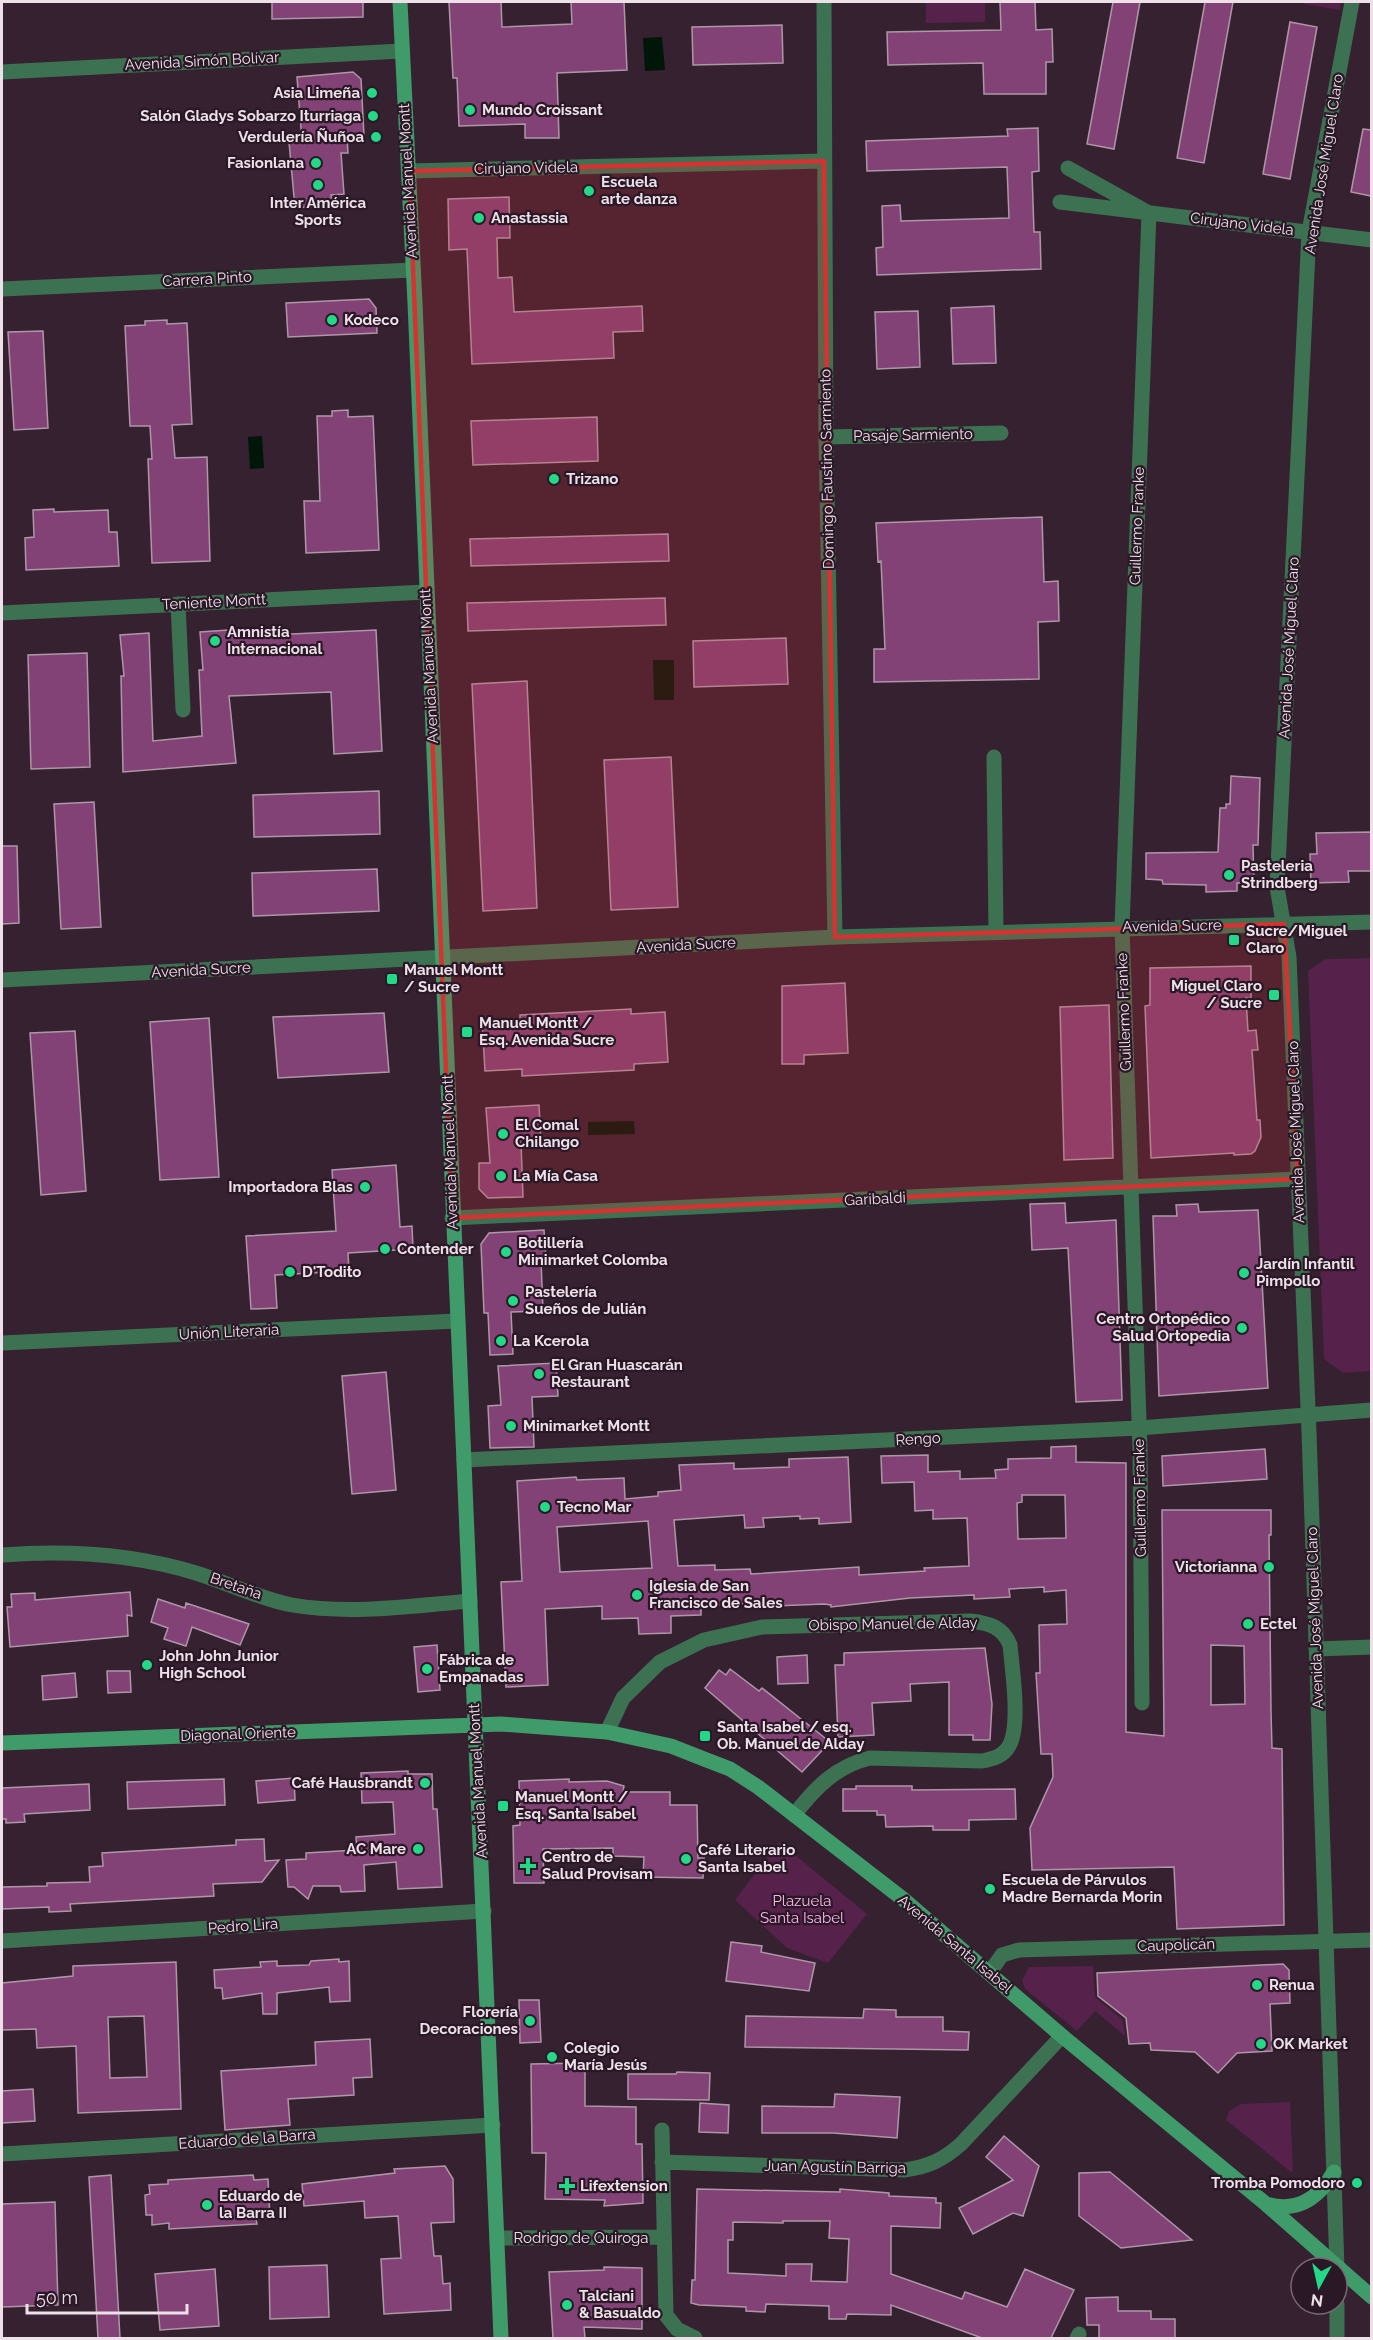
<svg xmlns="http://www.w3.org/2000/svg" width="1373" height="2340" font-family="Raleway,sans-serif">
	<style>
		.green { fill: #56214b }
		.water { fill: #001608 }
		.building { fill: #834275; stroke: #ae96a8; stroke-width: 1.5; fill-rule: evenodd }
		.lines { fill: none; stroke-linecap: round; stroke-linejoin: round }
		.minor { stroke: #3c7252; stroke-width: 15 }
		.tertiary { stroke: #3c7252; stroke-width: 15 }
		.secondary { stroke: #3f9b69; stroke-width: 15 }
		.marked { fill: #d73132; fill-opacity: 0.2; stroke: #d73132; stroke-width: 4.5; stroke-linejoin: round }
		.poi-dot { fill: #23d886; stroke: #2a1826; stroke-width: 2 }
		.labels { text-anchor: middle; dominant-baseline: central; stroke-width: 4.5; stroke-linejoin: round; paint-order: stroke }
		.street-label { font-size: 15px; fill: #ede0e9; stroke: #2a1826 }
		.poi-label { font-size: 15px; font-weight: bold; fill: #ede0e9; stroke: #2a1826; text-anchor: start }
		.park-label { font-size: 15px; fill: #ffb4ed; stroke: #2a1826 }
	</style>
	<rect width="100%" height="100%" fill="#352130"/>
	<path class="green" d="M926 2H985V22L926 23Z
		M1304 2H1341L1340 10 1304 4Z
		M1371 958V1371L1343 1373 1324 1359 1308 971 1326 959Z
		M779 1842 867 1914 828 1963 787 1948 735 1900Z
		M1093 1966 1095 1997 1123 2020 1125 2036 1095 2011 1077 2031 1025 1989 1022 1981 1029 1967Z
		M1290 2102 1293 2171 1291 2172 1226 2120 1229 2111 1241 2104Z"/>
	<path class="water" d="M662 37 665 70 645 71 643 38Z
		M262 436 264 468 250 469 248 437Z
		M653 660H674V700H654Z
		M634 1121 635 1134 588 1135V1122Z"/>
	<path class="building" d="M272 2H363V17L272 19Z
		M449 2H501L502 27 572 24 571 2H624L627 70 557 73 559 138H525V124L459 126 457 78H453Z
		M1000 2H1035L1036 30 1052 29 1053 62H1046V94H984L983 63 888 65 887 32 1001 30Z
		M1113 2H1140L1114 149 1087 144Z
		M1205 2H1233L1204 163 1177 158Z
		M1290 22 1317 27 1290 179 1263 174Z
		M782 25 783 63 693 65 692 27Z
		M353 72 361 79 364 136 347 137 348 153H341L344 194 331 195 332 205 295 208 289 142 302 141 297 77Z
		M1038 128 1039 171 1032 172 1034 232H1040L1041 269 877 275 876 248 883 247 882 206 900 205 901 221 1009 218 1007 167 867 171 866 141 1008 136 1007 129Z
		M1363 129 1371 130V196L1351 192Z
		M509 197 510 238H497L498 278 512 277 514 312 642 306 643 331 613 332 614 358 472 364 467 249 449 250 448 199Z
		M369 299 376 308 377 333 288 337 286 303Z
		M994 306 996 363 953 364 951 308Z
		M918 311 920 367 877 369 875 312Z
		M167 320V324L187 323 192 424 172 425 175 458 207 457 210 561 152 563 148 459H152L150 426H130L125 326 145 325V321Z
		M43 331 48 428 14 430 8 332Z
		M348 410V417L373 416 379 550 306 553 304 501H320L317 416H332V411Z
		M597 417 598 461 473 465 471 421Z
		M54 509V512L108 510 109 532H117L119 566 26 570 25 538 34 537 33 510Z
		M1042 517 1044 582 1058 581 1059 621 1038 622 1039 679 874 682V649H885L881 561 878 562 876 523Z
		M668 534 669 561 471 566 470 539Z
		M665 598 666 625 468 631 467 603Z
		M228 630 229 637 376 630 382 751 334 754 331 692 229 696 236 763 123 772 121 676H124L120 635 149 633 153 741 202 736 199 670H203L200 632Z
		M786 638 788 684 694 687 693 641Z
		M87 653 90 767 31 769 28 655Z
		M527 681 537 908 483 911 472 684Z
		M671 757 678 907 611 910 604 760Z
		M1231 776 1260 778 1258 845H1253L1254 883H1237V891L1206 892V885L1163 884 1162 880 1146 879V853L1218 852 1220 808H1226V804H1230Z
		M379 791 380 834 254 837 253 795Z
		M94 802 101 927 61 929 54 804Z
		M1371 832V871H1348L1349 882 1311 883 1310 854H1317L1316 833Z
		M2 846H17L19 923 2 924Z
		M377 869 379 911 253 916 252 873Z
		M1251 966V998H1246L1248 1031 1256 1030 1258 1050H1252L1257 1120H1260L1261 1137 1255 1151 1251 1154 1234 1155V1153L1151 1158 1145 1006 1150 1005V968Z
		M845 983 848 1053 804 1055V1064H782V986Z
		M1109 1005 1113 1158 1064 1160 1060 1007Z
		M631 1009V1014L665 1012 668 1062 634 1064V1070L522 1076V1069L485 1071 482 1021 520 1019V1015Z
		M384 1013 389 1072 278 1078 273 1017Z
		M209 1018 219 1177 160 1180 150 1022Z
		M75 1031 86 1191 41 1195 30 1033Z
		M539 1105 541 1142 521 1143 523 1197 488 1198 479 1189V1163H490L486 1108Z
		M396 1165 400 1227 412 1226 413 1249 348 1253 349 1271 275 1275 277 1308 251 1309 246 1236 336 1231 332 1170Z
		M1065 1203 1066 1223 1116 1220 1122 1400 1076 1402 1068 1248 1032 1250 1030 1204Z
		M1198 1204 1199 1212 1258 1210 1268 1388 1159 1396 1153 1216H1177L1176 1205Z
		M544 1230 546 1260H541L543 1311 511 1312 513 1354 490 1355 488 1313H484L481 1244 489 1233Z
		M556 1363 558 1396 532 1397 534 1447 490 1448 488 1406 501 1405 498 1366Z
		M386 1372 396 1490 352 1494 342 1376Z
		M1076 1446V1462L1126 1463V1732L1164 1736 1162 1510H1271V1535H1269L1271 1712 1272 1748 1282 1749 1284 1925 1177 1929 1174 1867 1032 1870 1030 1828 1053 1777 1052 1754H1041L1036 1673H1040L1039 1625 1067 1624 1066 1590 1044 1592V1587L1009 1589 1010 1597 974 1599V1595L910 1598 831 1607V1605L824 1604 775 1606V1602L701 1606V1615L671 1616V1633L639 1634 638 1618 602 1619V1606L545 1609 548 1685 506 1687 501 1582 522 1581 517 1481 576 1477 577 1480 624 1478 625 1499 658 1496V1492L681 1490 679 1465 734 1463V1469L789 1467V1459L848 1457 851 1522 819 1524V1518L800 1519V1516L763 1518 764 1527 745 1528 744 1515 674 1520 678 1566 715 1565V1570L750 1569 751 1574 859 1567V1575L925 1571 924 1568 969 1566 967 1518 933 1519V1510L915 1511 914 1482 882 1483 881 1456 928 1455V1472L960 1471V1479L996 1478 995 1470 1008 1469V1459L1051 1458V1447ZM1022 1495H1065L1066 1538 1018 1539 1017 1503 1022 1502ZM648 1521 652 1568 560 1572 557 1527ZM1211 1645 1244 1646 1245 1704 1211 1705Z
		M1265 1449 1267 1479 1163 1486 1162 1456Z
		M130 1592 132 1616 127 1615 128 1636 10 1647 7 1607H12L11 1594 35 1593V1600Z
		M158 1599 185 1608 186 1603 249 1624 240 1645 192 1627 186 1646 164 1639 168 1628 151 1622Z
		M437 1645 440 1690 418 1692 414 1647Z
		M985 1648 992 1704 990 1740H973V1735H949V1682L910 1684 911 1701 872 1703 874 1735 838 1737 835 1665H844V1653Z
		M807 1655 808 1683 778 1684 777 1657Z
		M730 1669 759 1691 762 1688 830 1742 802 1772 705 1688 719 1670 726 1675Z
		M107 1671H130L131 1692 108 1693Z
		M75 1673 77 1697 43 1700 42 1676Z
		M408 1771V1774H432L433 1809H437L442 1887 398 1889 396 1862 364 1865 365 1891 341 1892 340 1886H313L308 1899 294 1887H288L286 1860 306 1859V1853L357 1850 356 1837 395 1834 393 1802 362 1803 361 1773Z
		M294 1778 295 1800 258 1803 256 1781Z
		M224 1779 225 1805 128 1809 127 1782Z
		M569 1779V1782L607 1781 624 1786 623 1792H670V1805H697L698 1858H704L703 1878 643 1877 644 1857 613 1856V1848L543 1849 544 1883H514L513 1826 520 1825 519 1781Z
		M89 1784 90 1810 24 1814 25 1822 6 1823V1819H2V1788Z
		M856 1786H912V1790L1015 1789 1016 1819 969 1820V1830H933V1826L886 1827 885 1815H877V1811H843V1789H856Z
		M264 1839 265 1861 279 1860 262 1882 213 1884 214 1896 70 1904 71 1911 49 1912V1907L2 1909V1887L47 1886V1883L90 1882 89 1867 103 1866 102 1853 236 1845V1840Z
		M731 1942 762 1946 761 1952 815 1963 809 1991 726 1981Z
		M339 1959V1962L349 1961 350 2001 330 2002 329 1987 277 1993V2014H263L262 1993 223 1999 222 1988H215L214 1970 261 1967 260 1962 277 1961V1966L309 1965 311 1961Z
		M176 1962 181 2109 78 2113 76 2046 37 2048 36 2029 2 2030V1983L73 1976V1966ZM144 2016 147 2077 110 2078 108 2017Z
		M1283 1964 1289 1970 1290 2003 1270 2004 1272 2051 1237 2053 1218 2073 1195 2052 1151 2050 1150 2043 1129 2044 1126 2018 1098 1996 1097 1973Z
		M519 2000H539L541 2042 520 2043Z
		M864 2009 896 2010V2017H943V2031L969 2032 968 2050 745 2047 746 2016 863 2018Z
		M370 2039 372 2077 353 2078 354 2095 288 2099 290 2125 225 2130 221 2071 316 2065 315 2042Z
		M585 2063V2106L636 2107V2144H642L643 2203 604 2206 605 2200 545 2199 546 2153H532L531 2064Z
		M677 2072 710 2073 709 2100 628 2099V2074H676Z
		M33 2089 35 2121 2 2123V2091Z
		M835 2094 900 2097 897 2138 833 2133H762V2106L834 2107Z
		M700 2103 729 2105 728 2133 699 2132Z
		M1004 2136 1039 2166 1023 2216 1013 2213 973 2234 959 2208 1013 2180 986 2157Z
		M445 2166 453 2179 454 2222 431 2223 434 2256H441L443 2284 450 2283 451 2310 384 2314 381 2259 401 2258 398 2216 365 2218 364 2201 304 2206 302 2184 395 2173 394 2169Z
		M1110 2172 1192 2240 1121 2248 1079 2216V2173Z
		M111 2175 120 2338H98L89 2177Z
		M253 2175 254 2180 268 2179 270 2218 256 2219 257 2224 169 2229V2223L152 2225V2215H146L145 2195 150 2194 149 2185 168 2184V2180Z
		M697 2189 840 2192V2189L889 2193V2196L936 2198V2203H941L940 2228 891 2226V2274L962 2299 965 2292 1007 2307 1025 2269 1074 2290 1051 2338H982L891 2305V2315L847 2314 846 2319H829V2306L766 2304 765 2312 746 2311V2307L699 2305 691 2303 692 2280H695ZM783 2221H830L829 2238 849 2239 847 2282 811 2281 812 2264H786V2276L728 2273V2240H733V2222L783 2223Z
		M55 2202 58 2305 2 2307V2204Z
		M327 2265 329 2317 270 2319 269 2267Z
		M604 2267 642 2268V2329L584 2327 585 2338H553L549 2272 604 2270Z
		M215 2269 219 2326 160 2330 155 2274Z
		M1118 2297V2311H1151V2319H1175V2338H1099V2325H1087L1086 2298Z"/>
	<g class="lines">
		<path class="minor" d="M824 2 826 437 835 937
			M1068 168 1149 213 1122 927 1140 1449 1142 1703
			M409 171 824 161
			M1060 202 1372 240
			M2 289 413 270
			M826 437 1001 433
			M178 604 183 710
			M2 613 426 592
			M994 757 996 932
			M452 1218 1298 1179
			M2 1343 457 1321
			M464 1460 1139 1428 1372 1410
			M2 1555C66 1550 134 1554 196 1573 228 1583 260 1599 292 1605 351 1615 411 1606 470 1601
			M1316 1649 1372 1647
			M607 1732 623 1698 660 1662 704 1640 762 1627 970 1621C989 1623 1003 1627 1010 1645 1012 1669 1022 1731 1007 1749 1001 1757 992 1759 982 1761L870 1758C836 1766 815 1788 794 1815
			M2 1941 484 1911
			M990 1972 1002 1955 1019 1950 1372 1940
			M662 2130 666 2315 677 2329 695 2338
			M2 2154 493 2125
			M662 2162 904 2170C928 2167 943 2160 961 2144L1062 2036
			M497 2238 664 2237
			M1077 2338 1079 2334"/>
		<path class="tertiary" d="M2 72 402 51
			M2 980 835 937 1372 922
			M1337 2268 1309 1432 1289 957 1277 887 1309 232 1352 2
			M1337 2304V2338"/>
		<path class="secondary" d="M400 2 415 303 501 2338
			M2 1743 501 1724 607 1732 671 1746 704 1759 730 1769 758 1787 903 1899 1062 2036 1266 2204 1372 2297
			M1266 2204C1297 2213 1318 2199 1334 2172"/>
	</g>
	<path class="marked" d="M824 161 835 937 1284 924 1298 1179 452 1218 409 171Z"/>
	<g class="poi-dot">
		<circle cx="372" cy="93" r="6"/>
		<circle cx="470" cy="110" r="6"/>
		<circle cx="373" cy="116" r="6"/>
		<circle cx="376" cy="137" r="6"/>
		<circle cx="316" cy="163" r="6"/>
		<circle cx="318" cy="185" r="6"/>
		<circle cx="589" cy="191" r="6"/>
		<circle cx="479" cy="218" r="6"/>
		<circle cx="332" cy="320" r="6"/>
		<circle cx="554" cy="479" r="6"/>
		<circle cx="215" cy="641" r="6"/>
		<circle cx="1229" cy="875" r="6"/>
		<rect x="1228" y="934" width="12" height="12" rx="3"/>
		<rect x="386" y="973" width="12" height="12" rx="3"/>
		<rect x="1268" y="989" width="12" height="12" rx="3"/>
		<rect x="461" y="1026" width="12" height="12" rx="3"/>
		<circle cx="503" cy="1134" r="6"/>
		<circle cx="501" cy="1176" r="6"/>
		<circle cx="365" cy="1187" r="6"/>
		<circle cx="385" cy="1249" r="6"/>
		<circle cx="506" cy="1252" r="6"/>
		<circle cx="290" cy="1272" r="6"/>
		<circle cx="1244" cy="1273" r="6"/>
		<circle cx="513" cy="1301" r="6"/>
		<circle cx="1242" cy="1328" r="6"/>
		<circle cx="501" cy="1341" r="6"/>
		<circle cx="539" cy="1374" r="6"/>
		<circle cx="511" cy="1426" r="6"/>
		<circle cx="545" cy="1507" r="6"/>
		<circle cx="1269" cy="1567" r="6"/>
		<circle cx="637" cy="1595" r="6"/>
		<circle cx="1248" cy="1624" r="6"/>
		<circle cx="147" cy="1665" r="6"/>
		<circle cx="427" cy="1669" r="6"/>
		<rect x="699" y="1730" width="12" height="12" rx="3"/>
		<circle cx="425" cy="1783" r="6"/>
		<rect x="497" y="1800" width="12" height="12" rx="3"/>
		<circle cx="418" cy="1849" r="6"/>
		<circle cx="686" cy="1859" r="6"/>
		<path d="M525 1857h6v6h6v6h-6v6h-6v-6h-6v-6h6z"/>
		<circle cx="990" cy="1889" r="6"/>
		<circle cx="1257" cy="1985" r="6"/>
		<circle cx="530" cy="2021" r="6"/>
		<circle cx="1261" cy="2044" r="6"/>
		<circle cx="552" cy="2057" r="6"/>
		<circle cx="1357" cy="2183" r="6"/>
		<path d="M564 2177h6v6h6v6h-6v6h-6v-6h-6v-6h6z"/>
		<circle cx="207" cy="2205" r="6"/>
		<circle cx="567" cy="2305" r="6"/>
	</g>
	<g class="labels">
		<g class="street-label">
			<text transform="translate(202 61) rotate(-3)">Avenida Simón Bolívar</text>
			<text transform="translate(1324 164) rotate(-81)">Avenida José Miguel Claro</text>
			<text transform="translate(526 168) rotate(-1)">Cirujano Videla</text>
			<text transform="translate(408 181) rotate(-93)">Avenida Manuel Montt</text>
			<text transform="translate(1242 224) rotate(7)">Cirujano Videla</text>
			<text transform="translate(207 279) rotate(-3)">Carrera Pinto</text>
			<text transform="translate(913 435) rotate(-1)">Pasaje Sarmiento</text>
			<text transform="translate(827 469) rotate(-91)">Domingo Faustino Sarmiento</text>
			<text transform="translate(1137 526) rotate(-88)">Guillermo Franke</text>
			<text transform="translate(214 602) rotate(-3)">Teniente Montt</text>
			<text transform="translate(1289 648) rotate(-87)">Avenida José Miguel Claro</text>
			<text transform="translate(429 666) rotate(-93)">Avenida Manuel Montt</text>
			<text transform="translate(1172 926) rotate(-1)">Avenida Sucre</text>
			<text transform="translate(686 945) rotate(-3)">Avenida Sucre</text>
			<text transform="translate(201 970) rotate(-3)">Avenida Sucre</text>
			<text transform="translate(1124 1012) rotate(-92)">Guillermo Franke</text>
			<text transform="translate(1296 1132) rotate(-92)">Avenida José Miguel Claro</text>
			<text transform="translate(450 1152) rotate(-92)">Avenida Manuel Montt</text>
			<text transform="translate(875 1199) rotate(-3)">Garibaldi</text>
			<text transform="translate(229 1332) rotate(-3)">Unión Literaria</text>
			<text transform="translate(918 1439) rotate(-3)">Rengo</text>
			<text transform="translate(1140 1498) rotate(-91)">Guillermo Franke</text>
			<text transform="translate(236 1586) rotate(19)">Bretaña</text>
			<text transform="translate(1315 1618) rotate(-92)">Avenida José Miguel Claro</text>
			<text transform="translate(893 1624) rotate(-1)">Obispo Manuel de Alday</text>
			<text transform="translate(238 1734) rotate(-2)">Diagonal Oriente</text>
			<text transform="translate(478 1781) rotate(-93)">Avenida Manuel Montt</text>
			<text transform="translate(243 1926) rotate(-4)">Pedro Lira</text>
			<text transform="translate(955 1944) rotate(40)">Avenida Santa Isabel</text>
			<text transform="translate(1176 1945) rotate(-2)">Caupolicán</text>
			<text transform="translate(247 2139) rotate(-4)">Eduardo de la Barra</text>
			<text transform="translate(835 2167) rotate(1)">Juan Agustín Barriga</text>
			<text x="581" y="2238">Rodrigo de Quiroga</text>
		</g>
		<g class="poi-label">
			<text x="360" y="93" text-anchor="end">Asia Limeña</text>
			<text x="482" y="110">Mundo Croissant</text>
			<text x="361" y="116" text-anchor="end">Salón Gladys Sobarzo Iturriaga</text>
			<text x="364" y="137" text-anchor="end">Verdulería Ñuñoa</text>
			<text x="304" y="163" text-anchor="end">Fasionlana</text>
			<text x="601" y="182">Escuela<tspan x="601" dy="17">arte danza</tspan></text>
			<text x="318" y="203" text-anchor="middle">Inter América<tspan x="318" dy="17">Sports</tspan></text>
			<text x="491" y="218">Anastassia</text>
			<text x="344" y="320">Kodeco</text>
			<text x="566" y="479">Trizano</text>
			<text x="227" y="632">Amnistía<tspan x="227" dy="17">Internacional</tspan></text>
			<text x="1241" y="866">Pasteleria<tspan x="1241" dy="17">Strindberg</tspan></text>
			<text x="1246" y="931">Sucre/Miguel<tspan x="1246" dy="17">Claro</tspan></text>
			<text x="404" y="970">Manuel Montt<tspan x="404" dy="17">/ Sucre</tspan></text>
			<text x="1262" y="986" text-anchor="end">Miguel Claro<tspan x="1262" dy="17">/ Sucre</tspan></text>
			<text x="479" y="1023">Manuel Montt /<tspan x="479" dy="17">Esq. Avenida Sucre</tspan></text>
			<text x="515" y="1125">El Comal<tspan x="515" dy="17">Chilango</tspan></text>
			<text x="513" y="1176">La Mía Casa</text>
			<text x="353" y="1187" text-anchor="end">Importadora Blas</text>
			<text x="518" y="1243">Botillería<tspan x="518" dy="17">Minimarket Colomba</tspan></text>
			<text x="397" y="1249">Contender</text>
			<text x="1256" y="1264">Jardín Infantil<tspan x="1256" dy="17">Pimpollo</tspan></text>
			<text x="302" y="1272">D'Todito</text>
			<text x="525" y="1292">Pastelería<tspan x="525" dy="17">Sueños de Julián</tspan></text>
			<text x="1230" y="1319" text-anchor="end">Centro Ortopédico<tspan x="1230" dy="17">Salud Ortopedia</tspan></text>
			<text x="513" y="1341">La Kcerola</text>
			<text x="551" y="1365">El Gran Huascarán<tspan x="551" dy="17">Restaurant</tspan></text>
			<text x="523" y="1426">Minimarket Montt</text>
			<text x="557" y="1507">Tecno Mar</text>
			<text x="1257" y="1567" text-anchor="end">Victorianna</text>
			<text x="649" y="1586">Iglesia de San<tspan x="649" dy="17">Francisco de Sales</tspan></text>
			<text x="1260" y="1624">Ectel</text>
			<text x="159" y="1656">John John Junior<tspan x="159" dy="17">High School</tspan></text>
			<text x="439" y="1660">Fábrica de<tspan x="439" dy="17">Empanadas</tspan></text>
			<text x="717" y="1727">Santa Isabel / esq.<tspan x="717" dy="17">Ob. Manuel de Alday</tspan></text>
			<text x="413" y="1783" text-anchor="end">Café Hausbrandt</text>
			<text x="515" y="1797">Manuel Montt /<tspan x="515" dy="17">Esq. Santa Isabel</tspan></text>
			<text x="406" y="1849" text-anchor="end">AC Mare</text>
			<text x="698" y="1850">Café Literario<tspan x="698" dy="17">Santa Isabel</tspan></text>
			<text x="542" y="1857">Centro de<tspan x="542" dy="17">Salud Provisam</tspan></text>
			<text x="1002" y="1880">Escuela de Párvulos<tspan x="1002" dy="17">Madre Bernarda Morin</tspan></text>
			<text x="1269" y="1985">Renua</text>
			<text x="518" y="2012" text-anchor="end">Florería<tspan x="518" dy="17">Decoraciones</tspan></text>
			<text x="1273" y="2044">OK Market</text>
			<text x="564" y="2048">Colegio<tspan x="564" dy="17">María Jesús</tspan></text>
			<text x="1345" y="2183" text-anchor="end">Tromba Pomodoro</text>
			<text x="580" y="2186">Lifextension</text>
			<text x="219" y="2196">Eduardo de<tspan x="219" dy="17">la Barra II</tspan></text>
			<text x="579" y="2296">Talciani<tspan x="579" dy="17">&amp; Basualdo</tspan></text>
		</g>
		<g class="park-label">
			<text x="802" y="1901">Plazuela<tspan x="802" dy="17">Santa Isabel</tspan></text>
		</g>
	</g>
	<rect width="1373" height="2340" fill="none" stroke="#ede0e9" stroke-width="6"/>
	<g transform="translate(1319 2286) rotate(188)"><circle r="28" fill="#2a1826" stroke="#786874" stroke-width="1.5"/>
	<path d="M0-4.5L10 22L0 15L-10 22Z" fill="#23d886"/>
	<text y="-9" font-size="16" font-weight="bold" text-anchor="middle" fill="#ede0e9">N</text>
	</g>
	<path d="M27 2304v9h160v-9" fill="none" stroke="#ede0e9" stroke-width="3"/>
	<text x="36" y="2304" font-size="18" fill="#ede0e9" stroke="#2a1826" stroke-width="4.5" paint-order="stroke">50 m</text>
</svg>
